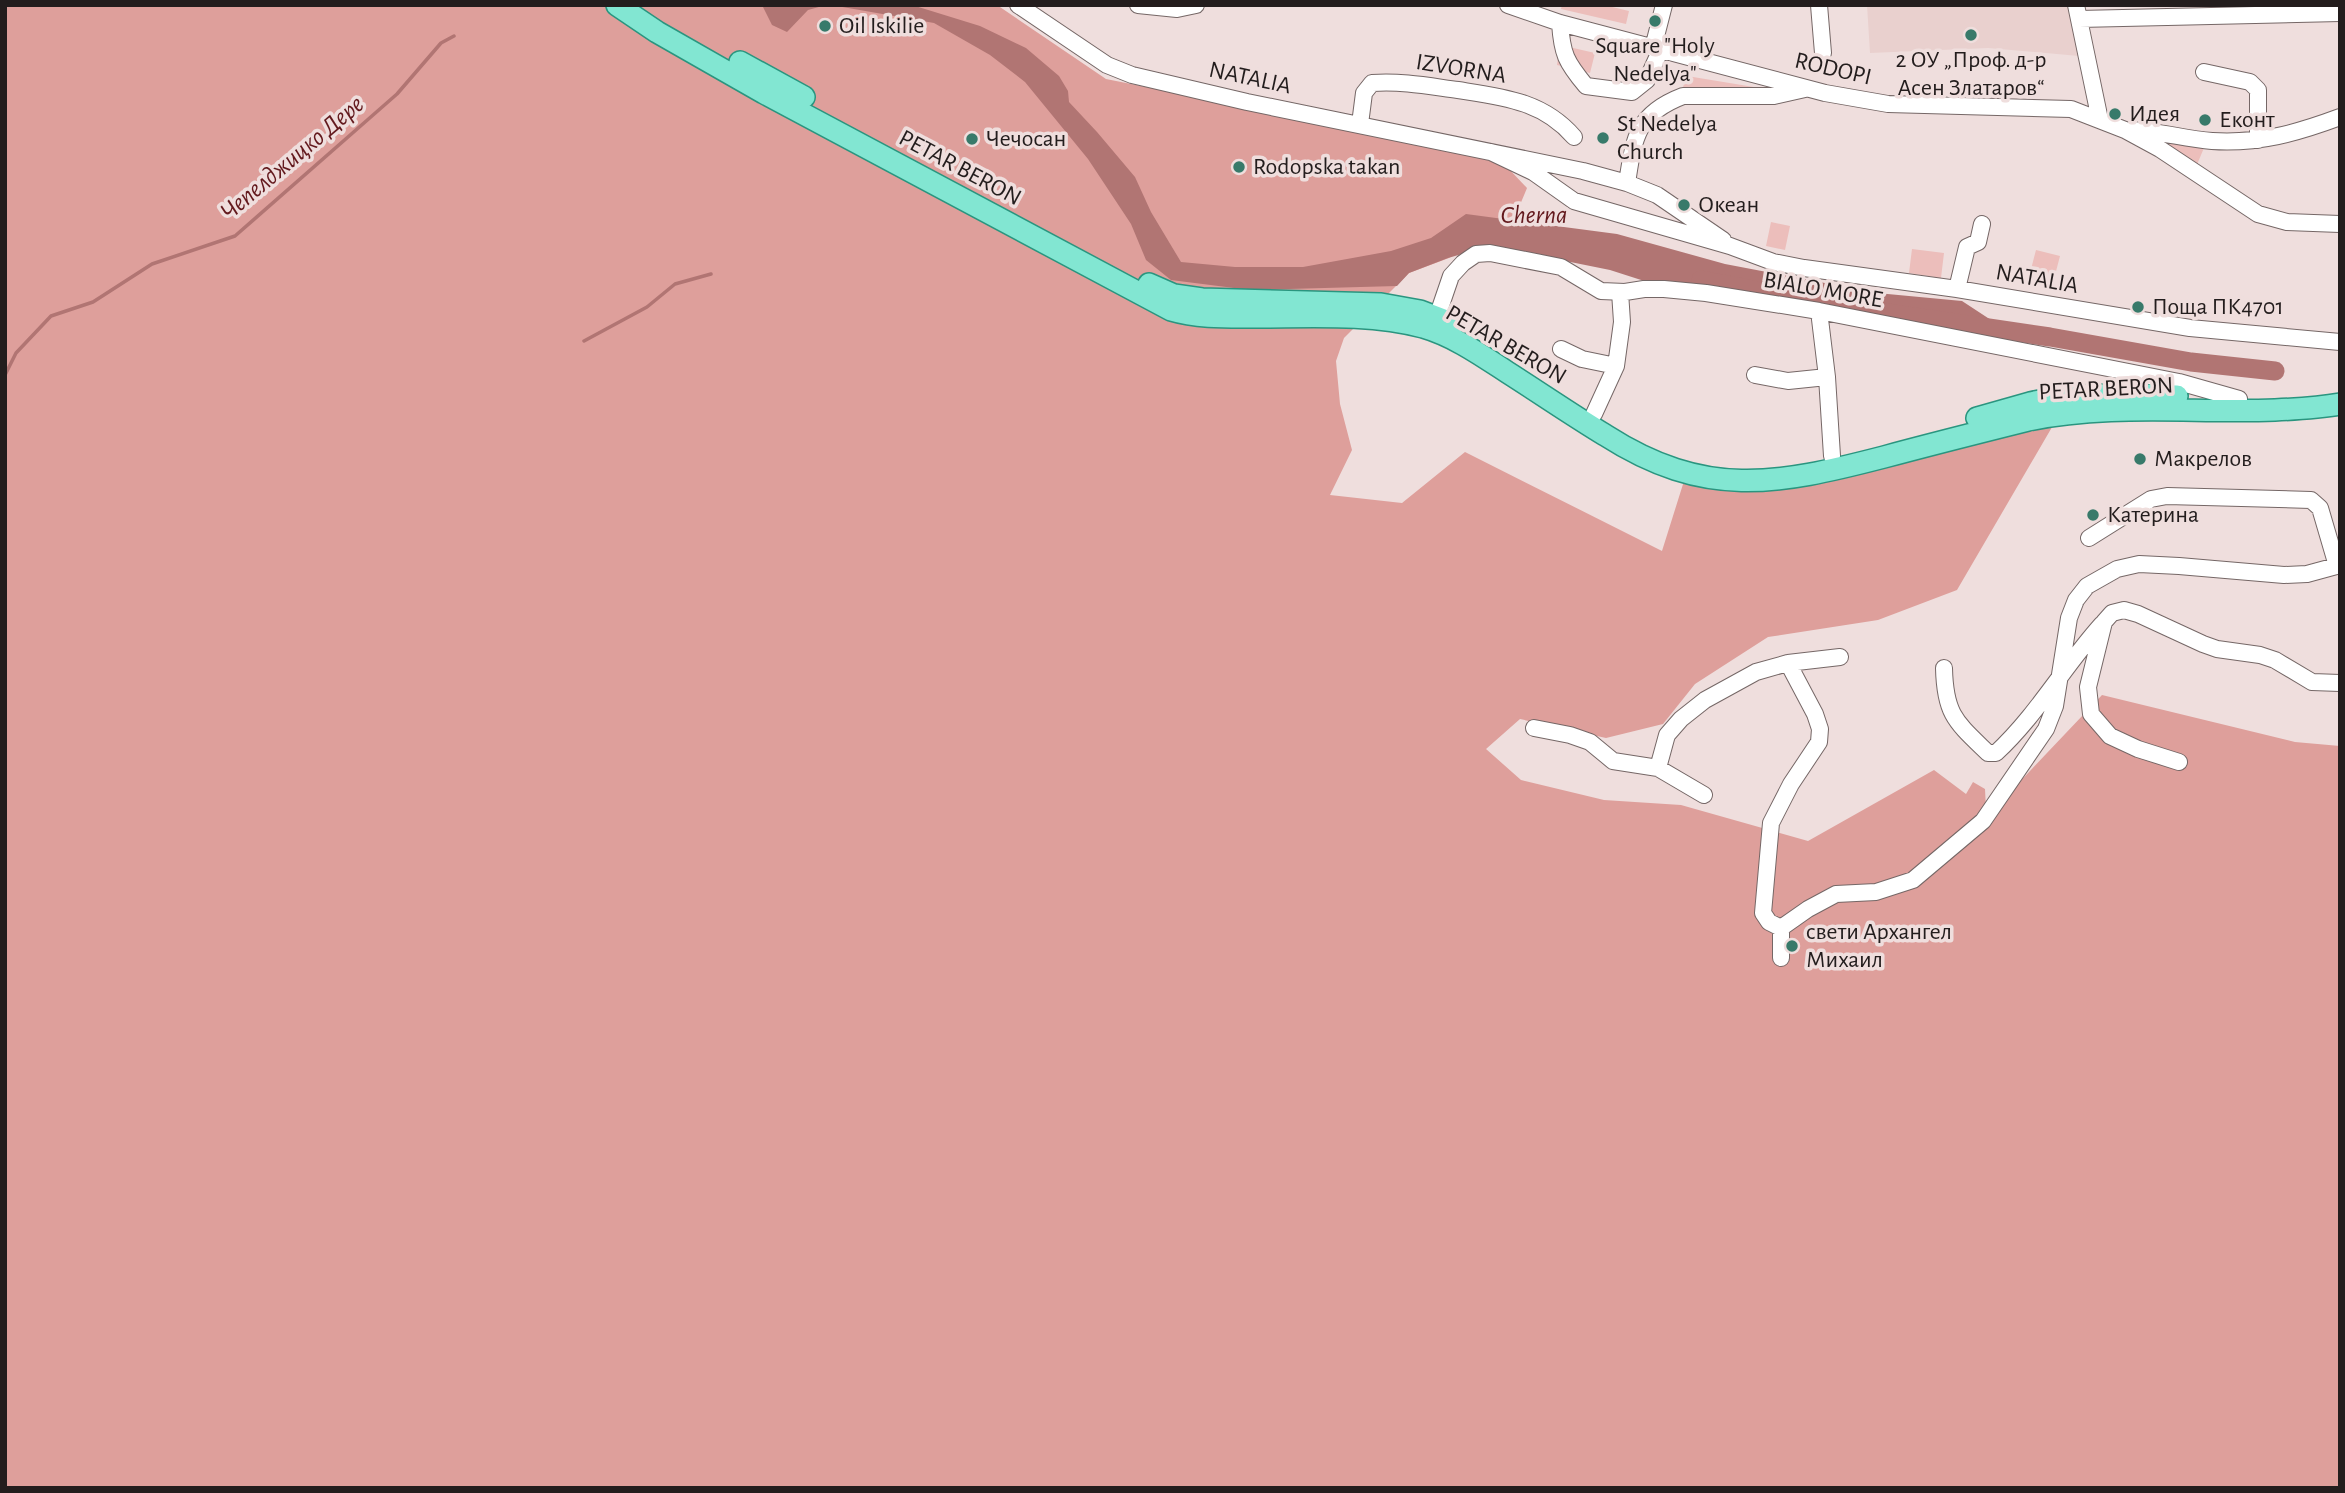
<svg xmlns="http://www.w3.org/2000/svg" width="2345" height="1493" font-family="'Alegreya Sans',sans-serif">
	<style>
		.built { fill: #e9d0ce }
		.green { fill: #ecbebb }
		.forest { fill: #de9f9b }
		.water { fill: #b17573 }
		.lines { fill: none; stroke-linecap: round; stroke-linejoin: round }
		.stream { stroke: #b17573; stroke-width: 3.5 }
		.river { stroke: #b17573; stroke-width: 19 }
		.minor-casing { stroke: #756766; stroke-width: 18 }
		.major-casing { stroke: #2a957f; stroke-width: 24 }
		.minor { stroke: #fff; stroke-width: 16 }
		.major { stroke: #82e6d2; stroke-width: 21 }
		.poi-dot { fill: #387a6a; stroke: #efdedd; stroke-width: 2.5 }
		.labels { text-anchor: middle; dominant-baseline: central; stroke-width: 7; stroke-linejoin: round; paint-order: stroke }
		.poi-label { font-size: 24px; fill: #231d1d; stroke: #efdedd; text-anchor: start }
		.street-label { font-size: 24px; fill: #231d1d; stroke: #efdedd }
		.water-label { font-size: 26px; font-style: italic; fill: #63191d; stroke: #efdedd }
	</style>
	<rect width="100%" height="100%" fill="#efdedd"/>
	<path class="built" d="M1867 5H2070L2071 22 2079 56 1988 48 1870 53Z"/>
	<path class="green" d="M1562 5H1604L1629 11 1626 24 1561 9Z
		M1560 45 1595 53 1590 73 1557 65Z
		M1687 76 1778 91 1739 88 1683 87Z
		M2152 138 2206 143 2196 167Z
		M1771 222 1790 226 1785 250 1766 246Z
		M1912 249 1944 253 1941 278 1909 273Z
		M2036 250 2060 256 2054 279 2030 273Z"/>
	<path class="forest" d="M5 5H997L1106 79 1474 152 1507 167 1527 188 1514 219 1449 258 1409 273 1344 338 1336 361 1340 404 1352 450 1330 495 1402 503 1465 452 1662 551 1684 481 1715 489 2055 422 1957 590 1878 620 1768 637 1695 684 1663 724 1606 738 1520 719 1486 749 1521 780 1604 800 1681 805 1808 841 1934 770 1966 794 1973 782 1985 789 1986 809 1991 812 2102 695 2295 742 2340 746V1488H5Z"/>
	<path class="water" d="M762 5H826L808 10 787 32 772 25Z
		M831 5H912L980 26 1026 48 1059 76 1068 91 1069 102 1097 132 1135 177 1151 212 1181 262 1235 267H1303L1391 251 1431 238 1466 214 1617 234 1725 264 1877 293 1962 301 1991 320 1937 318 1740 281 1713 289 1663 287 1610 270 1521 252 1483 248 1448 258 1409 273 1397 286 1250 290 1171 280 1146 260 1131 224 1088 159 1025 82 990 55 934 23Z"/>
	<g class="lines">
		<path class="stream" d="M584 341 647 307 675 284 711 274
			M5 375 16 353 51 316 93 302 152 264 235 236 397 94 441 43 454 36"/>
		<path class="river" d="M1701 280 1833 305 2050 337 2191 362 2275 371"/>
		<g class="minor-casing">
			<path id="minor" d="M1018 5 1107 65 1132 75 1247 102 1583 171 1627 183 1657 195 1723 240
				M1138 5 1177 9 1196 5
				M1508 5 1560 23 1825 93 1888 104 2071 109 2125 130 2160 149 2258 214 2287 222 2340 224
				M1819 5 1823 53
				M2076 5 2100 120
				M2079 19 2340 13
				M1560 23C1562 54 1566 62 1586 86L1632 92 1647 80 1661 49
				M1653 48 1664 5
				M2204 72 2250 82 2258 90V140
				M1360 124 1364 93 1372 83C1403 81 1428 86 1458 90 1503 97 1543 101 1574 137
				M2131 130C2159 131 2185 139 2212 141 2259 144 2297 133 2340 117
				M1491 152 1533 172 1574 201 1730 246 1773 262 1804 268 1957 289 2190 328 2340 342
				M1627 183C1634 138 1636 114 1683 96H1774L1805 89
				M1957 289 1967 247 1978 242 1982 224
				M1819 311 1827 377 1832 456
				M1437 317 1451 276 1463 263 1476 254 1490 253 1561 267 1601 291 1625 292 1644 289H1664L1706 293 1819 311 2179 382 2239 399
				M1561 349 1582 359 1616 366
				M1755 375 1788 381 1827 377
				M1594 414 1616 366 1622 322 1620 292
				M2089 538 2151 499 2167 496 2311 500 2320 508 2337 566
				M1788 663 1840 657
				M1944 668C1945 715 1956 722 1988 753H1996C2037 715 2065 665 2102 624
				M1534 728 1570 735 1590 742 1613 761 1658 768 1704 795
				M2179 762 2138 749 2110 736 2091 714 2088 687 2104 622 2112 613 2124 610 2138 614 2203 644 2217 649 2260 655 2275 660 2312 682 2340 683
				M1658 768 1667 735 1681 719 1705 700 1756 672 1788 663 1815 714 1820 729 1819 742 1791 784 1771 823 1763 913 1769 922 1781 928V958
				M1781 928 1808 909 1836 894 1876 892 1913 880 1983 821 2046 729 2055 706 2069 618 2076 600 2087 586 2117 569 2139 564 2179 566 2284 575 2307 574 2340 565"/>
		</g>
		<g class="major-casing">
			<path id="major" d="M617 5 657 32 764 93 1171 310C1198 318 1227 317 1255 317 1311 317 1369 313 1423 327 1454 336 1481 355 1507 372 1540 393 1572 415 1605 435 1705 499 1776 485 1884 457 1932 444 1980 432 2028 420 2109 403 2193 413 2275 410 2297 409 2318 408 2340 404
				M740 62 804 97
				M1149 284 1174 295 1202 299 1381 304 1420 311 1454 324
				M1977 418C1995 413 2012 408 2030 403 2078 392 2129 395 2177 396"/>
		</g>
		<use href="#minor" class="minor"/>
		<use href="#major" class="major"/>
	</g>
	<g class="poi-dot">
		<circle cx="1655" cy="21" r="7"/>
		<circle cx="825" cy="26" r="7"/>
		<circle cx="1971" cy="35" r="7"/>
		<circle cx="2115" cy="114" r="7"/>
		<circle cx="2205" cy="120" r="7"/>
		<circle cx="1603" cy="138" r="7"/>
		<circle cx="972" cy="139" r="7"/>
		<circle cx="1239" cy="167" r="7"/>
		<circle cx="1684" cy="205" r="7"/>
		<circle cx="2138" cy="307" r="7"/>
		<circle cx="2140" cy="459" r="7"/>
		<circle cx="2093" cy="515" r="7"/>
		<circle cx="1792" cy="946" r="7"/>
	</g>
	<g class="labels">
		<g class="poi-label">
			<text x="839" y="26">Oil Iskilie</text>
			<text x="1655" y="46" text-anchor="middle">Square "Holy<tspan x="1655" dy="28">Nedelya"</tspan></text>
			<text x="1971" y="60" text-anchor="middle">2 ОУ „Проф. д-р<tspan x="1971" dy="28">Асен Златаров“</tspan></text>
			<text x="2129" y="114">Идея</text>
			<text x="2219" y="120">Еконт</text>
			<text x="1617" y="124">St Nedelya<tspan x="1617" dy="28">Church</tspan></text>
			<text x="986" y="139">Чечосан</text>
			<text x="1253" y="167">Rodopska takan</text>
			<text x="1698" y="205">Океан</text>
			<text x="2152" y="307">Поща ПК4701</text>
			<text x="2154" y="459">Макрелов</text>
			<text x="2107" y="515">Катерина</text>
			<text x="1806" y="932">свети Архангел<tspan x="1806" dy="28">Михаил</tspan></text>
		</g>
		<g class="street-label">
			<text transform="translate(1461 69) rotate(9)">IZVORNA</text>
			<text transform="translate(1833 69) rotate(13)">RODOPI</text>
			<text transform="translate(1250 78) rotate(12)">NATALIA</text>
			<text transform="translate(960 168) rotate(28)">PETAR BERON</text>
			<text transform="translate(2037 279) rotate(10)">NATALIA</text>
			<text transform="translate(1823 290) rotate(10)">BIALO MORE</text>
			<text transform="translate(1506 345) rotate(30)">PETAR BERON</text>
			<text transform="translate(2106 389) rotate(-3)">PETAR BERON</text>
		</g>
		<g class="water-label">
			<text transform="translate(292 158) rotate(-40)">Чепелджицко Дере</text>
			<text x="1534" y="215">Cherna</text>
		</g>
	</g>
	<rect width="2345" height="1493" fill="none" stroke="#231d1d" stroke-width="14"/>
</svg>
